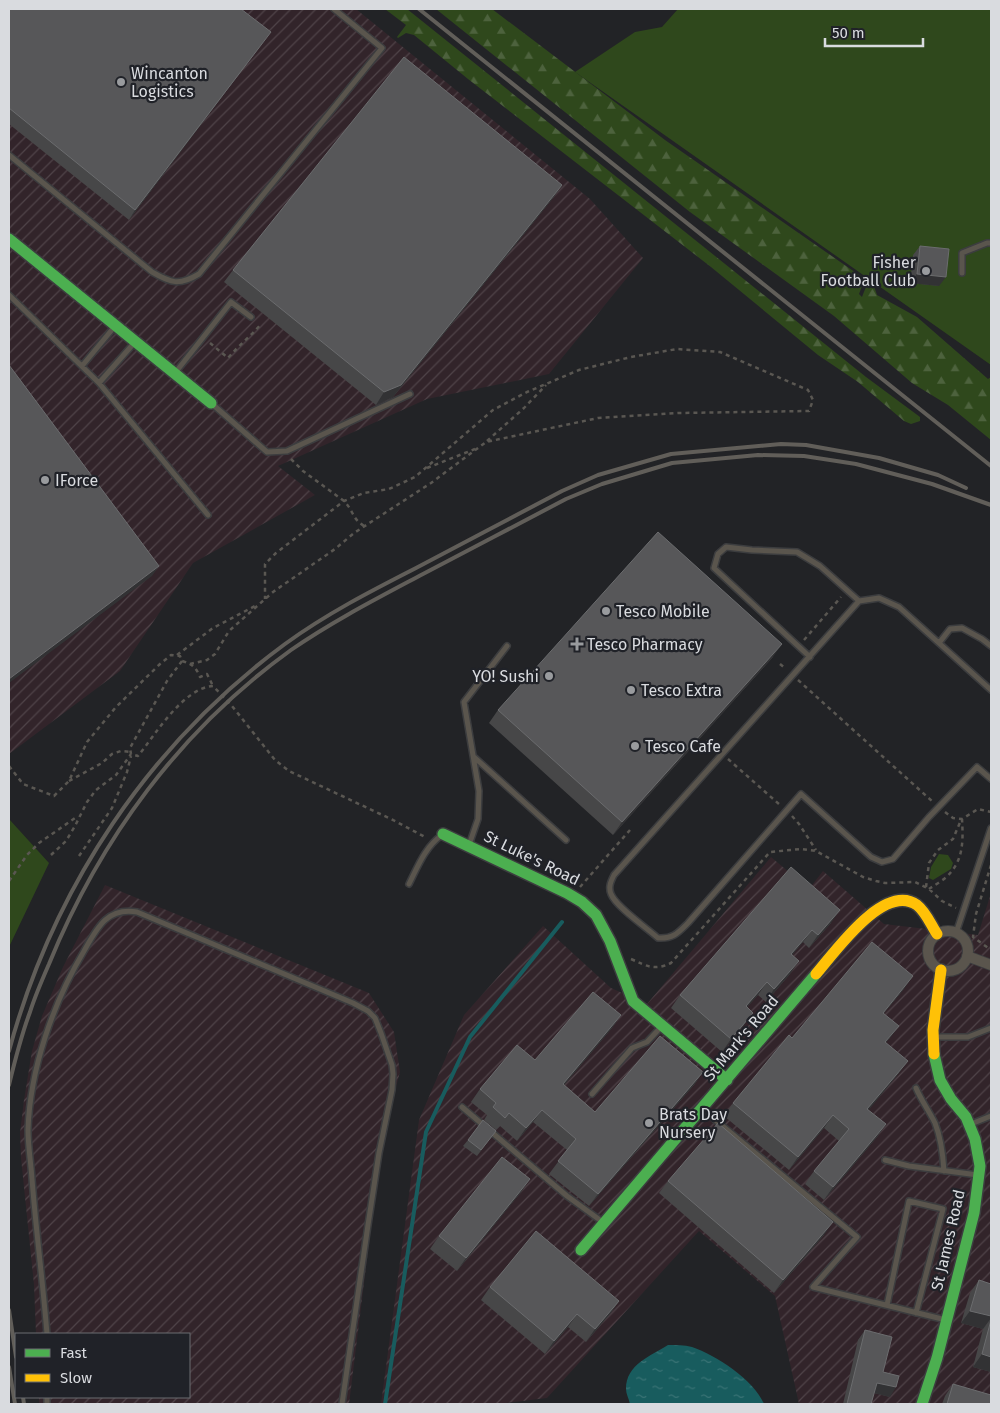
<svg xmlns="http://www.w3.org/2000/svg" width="1000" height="1413" font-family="'Fira Sans',sans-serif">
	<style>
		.industrial { fill: url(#industrial-furrows) }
		.green { fill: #2f481c }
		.forest { fill: url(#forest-firs) }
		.water { fill: url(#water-ripples) }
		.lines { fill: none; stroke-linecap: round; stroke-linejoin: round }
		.stream { stroke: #185c5e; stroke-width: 4 }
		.lane-casing { stroke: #3c3d3f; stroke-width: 8 }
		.street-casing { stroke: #3c3d3f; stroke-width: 12 }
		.fast-casing { stroke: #3c3d3f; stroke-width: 14 }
		.slow-casing { stroke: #3c3d3f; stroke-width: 14 }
		.path { stroke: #5a5752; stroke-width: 2.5; stroke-dasharray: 4 4; stroke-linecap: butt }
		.lane { stroke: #5a554d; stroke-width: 5 }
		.street { stroke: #5a554d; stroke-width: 10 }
		.fast { stroke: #4caf50; stroke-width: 11 }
		.slow { stroke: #ffc107; stroke-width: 11 }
		.rail { stroke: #615e59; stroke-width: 4 }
		.wall { fill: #474748 }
		.shaded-wall { fill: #323234 }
		.building { fill: #575759; stroke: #6b6c6e }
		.poi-dot { fill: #999b9e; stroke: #202228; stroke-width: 2 }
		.labels { text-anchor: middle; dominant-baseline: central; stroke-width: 4.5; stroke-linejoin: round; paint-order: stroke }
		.poi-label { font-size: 16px; fill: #d9dbdf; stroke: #202228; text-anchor: start }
		.street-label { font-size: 16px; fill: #d9dbdf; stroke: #202228 }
	</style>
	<defs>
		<pattern id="industrial-furrows" width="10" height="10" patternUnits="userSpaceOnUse" patternTransform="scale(1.25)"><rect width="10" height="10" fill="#32242a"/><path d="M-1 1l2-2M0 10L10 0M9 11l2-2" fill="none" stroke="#4f4348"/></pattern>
		<pattern id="forest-firs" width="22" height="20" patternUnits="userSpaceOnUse" patternTransform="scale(1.25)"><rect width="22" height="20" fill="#2f481c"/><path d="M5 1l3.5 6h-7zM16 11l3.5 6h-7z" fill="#4d623d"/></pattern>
		<pattern id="water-ripples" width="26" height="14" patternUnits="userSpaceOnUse" patternTransform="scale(1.25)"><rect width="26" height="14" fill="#185c5e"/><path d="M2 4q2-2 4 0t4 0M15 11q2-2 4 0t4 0" fill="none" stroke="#397375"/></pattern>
	</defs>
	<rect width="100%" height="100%" fill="#222326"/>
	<path class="industrial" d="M9 9H356L590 199 643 258 549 374 427 399 278 466 315 495 193 563 120 671 9 754Z
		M771 857 809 889 823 871 884 924 978 935 991 893V1404H799L775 1296 699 1231 547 1398 497 1404H381L419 1120 464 1015 543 926 611 988 647 1004Z
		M105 885 369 993 394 1032 400 1072 382 1138 349 1404H39V1397H189V1334H36L34 1285 21 1158 20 1133 24 1100 32 1051 42 1016 63 967Z"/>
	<path class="green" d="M678 9H991V365L575 72 635 32 662 27Z
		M9 819 49 863 9 947Z
		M939 854 948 855 953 863 951 869 933 880 929 878 931 867Z"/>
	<path class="forest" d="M385 9H407L866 377 920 417V421L911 424 904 421 858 382 818 355 711 267 468 79 414 35 406 33 398 38 397 37 406 25Z
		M436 9H492L665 140 859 275 865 278 859 294 862 297 869 279 872 280 877 295 917 317 988 379 991 377V440L948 405 912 383 834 316 690 212Z"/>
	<path class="water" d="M668 1345C676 1345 684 1345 692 1347 716 1355 754 1380 764 1404H630C629 1399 626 1394 626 1389 626 1364 651 1356 668 1345Z"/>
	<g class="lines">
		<path class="stream" d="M385 1404 426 1132 470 1037 562 922"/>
		<g class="lane-casing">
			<path id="lane" d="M9 155 152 272C171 283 179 286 199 274L382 48 334 9
				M962 273V253L987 243H991
				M9 295 99 383 208 515
				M82 366 115 326
				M175 373 231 302 251 317
				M99 383 135 342
				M211 403 267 452 287 451 410 394
				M939 643 950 629 962 628 982 639 991 646
				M810 657 714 568 718 554 726 547 752 550 797 552 820 566 859 601
				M991 690 899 607 879 598 859 601 614 875C611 881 608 887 611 894 616 907 647 928 658 938 673 939 678 933 688 923L801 794 871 857 882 862 893 859 929 817 977 767 991 779
				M474 757 566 840
				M469 845 478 819 479 791 464 702 507 646
				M409 884C418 866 425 847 442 835
				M956 933 991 828
				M934 1037H968L991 1028
				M916 1088C921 1100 929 1111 935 1123 941 1138 943 1155 944 1171
				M592 1094 632 1048 647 1042 662 1026
				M462 1107 567 1196 604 1223
				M702 1109 857 1237 813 1287 946 1320
				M971 1124 991 1116
				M885 1160 909 1166 978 1175
				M887 1305 909 1201 943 1209 916 1313
				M47 1334C43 1283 36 1231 32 1179 31 1163 28 1146 28 1130 30 1069 53 1003 84 951 97 928 107 907 137 912L353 1003 368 1011 375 1018 381 1033 392 1065 393 1074 392 1090 379 1153 368 1225 342 1404
				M47 1397V1404"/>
		</g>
		<g class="street-casing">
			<path id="street" d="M928 951a20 20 0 1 1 40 0a20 20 0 1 1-40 0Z
				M967 956 991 965"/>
		</g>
		<g class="fast-casing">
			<path id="fast" d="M9 239 211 403
				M443 834 567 893 582 902 596 915 610 941 633 1001 727 1080
				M581 1250 816 974
				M922 1404 937 1358 974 1213 980 1166 975 1139 966 1117 951 1099 940 1080 934 1054"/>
		</g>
		<g class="slow-casing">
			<path id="slow" d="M816 974C835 952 884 882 917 905 926 912 931 925 937 934
				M934 1054 933 1030 941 970"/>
		</g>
		<path class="path" d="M210 343 228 358C239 345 250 337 261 324
			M487 441 524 408 546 385
			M291 459 303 471 344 501C354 511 352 520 366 527
			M427 468 475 449
			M804 640 841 597
			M177 655 213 628 255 606
			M182 661 167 681 130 748 131 754 138 756C155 735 183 688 213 686L232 706 275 760 289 771 393 820 427 838
			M190 664 207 660 215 654 229 631 273 592 335 549 354 533 431 483 486 442 598 418 678 413 809 411 813 400 808 390 720 352 677 349 631 357 579 370 527 392 493 410 415 477 389 489 364 493 344 501 276 553 265 564V599
			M780 664 786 669
			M798 680 933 802
			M707 740 717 749
			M728 759 780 805
			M9 766 23 784 54 796 69 781 87 742 116 707 160 664 171 655 180 656 182 661C192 664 196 667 200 677L207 674 213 686
			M69 781 102 763 112 754 121 751 131 752
			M945 812 953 818 962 819 978 809 991 812
			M792 816 799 824 816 850
			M51 855 66 841 75 826 87 802 96 790 116 775 131 754
			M79 856 112 808 127 772 131 756
			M991 865 976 914 973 937 991 950
			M9 881 27 855 39 843 78 816
			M580 887 630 830
			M926 887 929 863 938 850 953 839 961 820
			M929 889C936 884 946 879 951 872 964 857 963 837 962 819
			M631 959C647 966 654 971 671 963L770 852 801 849 816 851 863 877 876 881 885 883 915 882 929 889 942 901 956 908"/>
		<use href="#lane" class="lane"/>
		<use href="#street" class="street"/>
		<use href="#fast" class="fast"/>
		<use href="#slow" class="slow"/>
		<path class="rail" d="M419 9 991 466
			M9 1051C53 888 149 744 285 644 326 614 371 591 416 568 465 542 513 517 562 491L598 475 671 454 781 444 806 445 879 458 938 475 966 488
			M9 1085C15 1060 21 1036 30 1012 35 996 42 980 49 964 100 839 180 730 291 650 333 621 378 598 423 574 471 549 518 524 566 499L602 484 672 463 758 455 804 456 856 464 932 484 991 505
			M9 1310 16 1357
			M9 1367 15 1404
			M23 1397 24 1404"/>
	</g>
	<path class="wall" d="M9 9 264 41 129 220 9 124Z
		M562 185 553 198 393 397 376 405 224 282 233 270Z
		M920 246 939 286 910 283 913 255Z
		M773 657 613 835 489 723 498 710Z
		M791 867 831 923 809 948 803 942 792 955 790 974 766 1002 758 995 747 1007 744 1025 722 1052 671 1008 680 995Z
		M904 989 884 1013 890 1038 886 1042 899 1073 868 1110 886 1124 877 1137 824 1200 805 1184 814 1171 839 1141 824 1128 789 1170 724 1116 733 1103 792 1038Z
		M621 1015 612 1028 564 1085 595 1112 703 1072 694 1085 589 1206 549 1174 567 1150 533 1122 517 1141 500 1126 496 1130 484 1120 487 1115 471 1102 480 1089Z
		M496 1131 477 1156 463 1146 468 1140Z
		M530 1179 521 1192 457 1271 430 1249 439 1236Z
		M668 1181 824 1235 774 1293 659 1193Z
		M979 1280 991 1284V1372L973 1367 983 1329 961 1323 970 1293Z
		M490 1287 619 1301 610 1314 586 1342 568 1327 545 1354 481 1300Z
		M865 1330 883 1372 890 1397 874 1393 871 1404H843L858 1340Z
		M953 1384 991 1404H942L945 1396Z"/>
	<path class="shaded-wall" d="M271 32 264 41 129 220 135 210Z
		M562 185 553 198 393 397 376 405 384 392Z
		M917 274 946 277 939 286 910 283Z
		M159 566 152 576 9 683V679Z
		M782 644 773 657 613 835 622 822Z
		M840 910 831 923 809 948 818 935Z
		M812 930 803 942 782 967 791 954Z
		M799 961 790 974 766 1002 774 989Z
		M913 976 904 989 874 1025 883 1013Z
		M767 982 758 995 737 1019 746 1006Z
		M753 1013 744 1025 722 1052 731 1039Z
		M621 1015 612 1028 554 1097 563 1084Z
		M899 1026 890 1038 876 1054 885 1042Z
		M908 1061 899 1073 859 1122 867 1109Z
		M703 1072 694 1085 589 1206 598 1194Z
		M542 1110 533 1122 517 1141 526 1128Z
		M833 1115 824 1128 789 1170 798 1157Z
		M886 1124 877 1137 824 1200 833 1187Z
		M530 1179 521 1192 457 1271 466 1258Z
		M833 1222 824 1235 774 1293 783 1280Z
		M619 1301 610 1314 586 1342 595 1329Z
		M970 1311 991 1316V1318L983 1329 961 1323Z
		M577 1314 568 1327 545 1354 554 1341Z
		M982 1354 991 1357V1372L973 1367Z
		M877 1383 896 1387 890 1397 870 1392Z"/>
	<path class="building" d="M9 9H241L271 32 135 210 9 108Z
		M404 57 562 185 401 385 384 392 233 270Z
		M920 246 949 249 946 277 917 274Z
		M9 365 159 566 9 679Z
		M658 532 782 644 622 822 498 710Z
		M791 867 840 910 818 935 812 930 791 954 799 961 774 989 767 982 746 1006 753 1013 731 1039 680 995Z
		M872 942 913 976 883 1013 899 1026 885 1042 908 1061 867 1109 886 1124 833 1187 814 1171 849 1129 833 1115 798 1157 733 1103 789 1035 792 1038Z
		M593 992 621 1015 563 1084 595 1112 660 1036 703 1072 598 1194 558 1161 576 1139 542 1110 526 1128 509 1113 505 1118 493 1107 496 1103 480 1089 517 1045 535 1060Z
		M483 1120 496 1131 481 1150 468 1140Z
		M718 1123 833 1222 783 1280 668 1181Z
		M502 1157 530 1179 466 1258 439 1236Z
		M536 1231 619 1301 595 1329 577 1314 554 1341 490 1287Z
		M979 1280 991 1284V1316L970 1311Z
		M991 1320V1357L982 1354Z
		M865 1330 892 1337 883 1372 899 1376 896 1387 877 1383 871 1404H847Z
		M953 1384 991 1395V1404H947Z"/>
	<g class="poi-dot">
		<circle cx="121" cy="82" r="5"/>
		<circle cx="926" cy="271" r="5"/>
		<circle cx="45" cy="480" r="5"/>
		<circle cx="606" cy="611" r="5"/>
		<path d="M574.5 636.5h5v5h5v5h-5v5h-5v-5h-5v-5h5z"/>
		<circle cx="549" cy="676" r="5"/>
		<circle cx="631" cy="690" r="5"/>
		<circle cx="635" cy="746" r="5"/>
		<circle cx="649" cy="1123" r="5"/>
	</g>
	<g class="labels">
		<g class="poi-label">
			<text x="131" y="73">Wincanton<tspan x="131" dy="18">Logistics</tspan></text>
			<text x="916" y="262" text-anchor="end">Fisher<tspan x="916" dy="18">Football Club</tspan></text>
			<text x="55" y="480">IForce</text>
			<text x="616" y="611">Tesco Mobile</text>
			<text x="587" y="644">Tesco Pharmacy</text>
			<text x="539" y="676" text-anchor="end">YO! Sushi</text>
			<text x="641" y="690">Tesco Extra</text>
			<text x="645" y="746">Tesco Cafe</text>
			<text x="659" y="1114">Brats Day<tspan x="659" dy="18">Nursery</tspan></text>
		</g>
		<g class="street-label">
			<text transform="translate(532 858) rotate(26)">St Luke's Road</text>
			<text transform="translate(741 1038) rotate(-50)">St Mark's Road</text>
			<text transform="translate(948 1240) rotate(-77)">St James Road</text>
		</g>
	</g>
	<rect width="1000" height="1413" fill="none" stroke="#d9dbdf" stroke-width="20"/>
	<rect x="15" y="1333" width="175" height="65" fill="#202228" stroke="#6a6c71"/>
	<rect x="25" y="1349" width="25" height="8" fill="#4caf50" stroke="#6a6c71"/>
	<text x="60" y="1358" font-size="15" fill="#d9dbdf">Fast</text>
	<rect x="25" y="1374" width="25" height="8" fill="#ffc107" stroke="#6a6c71"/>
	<text x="60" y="1383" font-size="15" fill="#d9dbdf">Slow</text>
	<path d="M825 38v8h98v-8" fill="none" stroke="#d9dbdf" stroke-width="2.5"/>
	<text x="832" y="38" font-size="15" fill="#d9dbdf" stroke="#202228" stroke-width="4" paint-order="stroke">50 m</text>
</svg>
